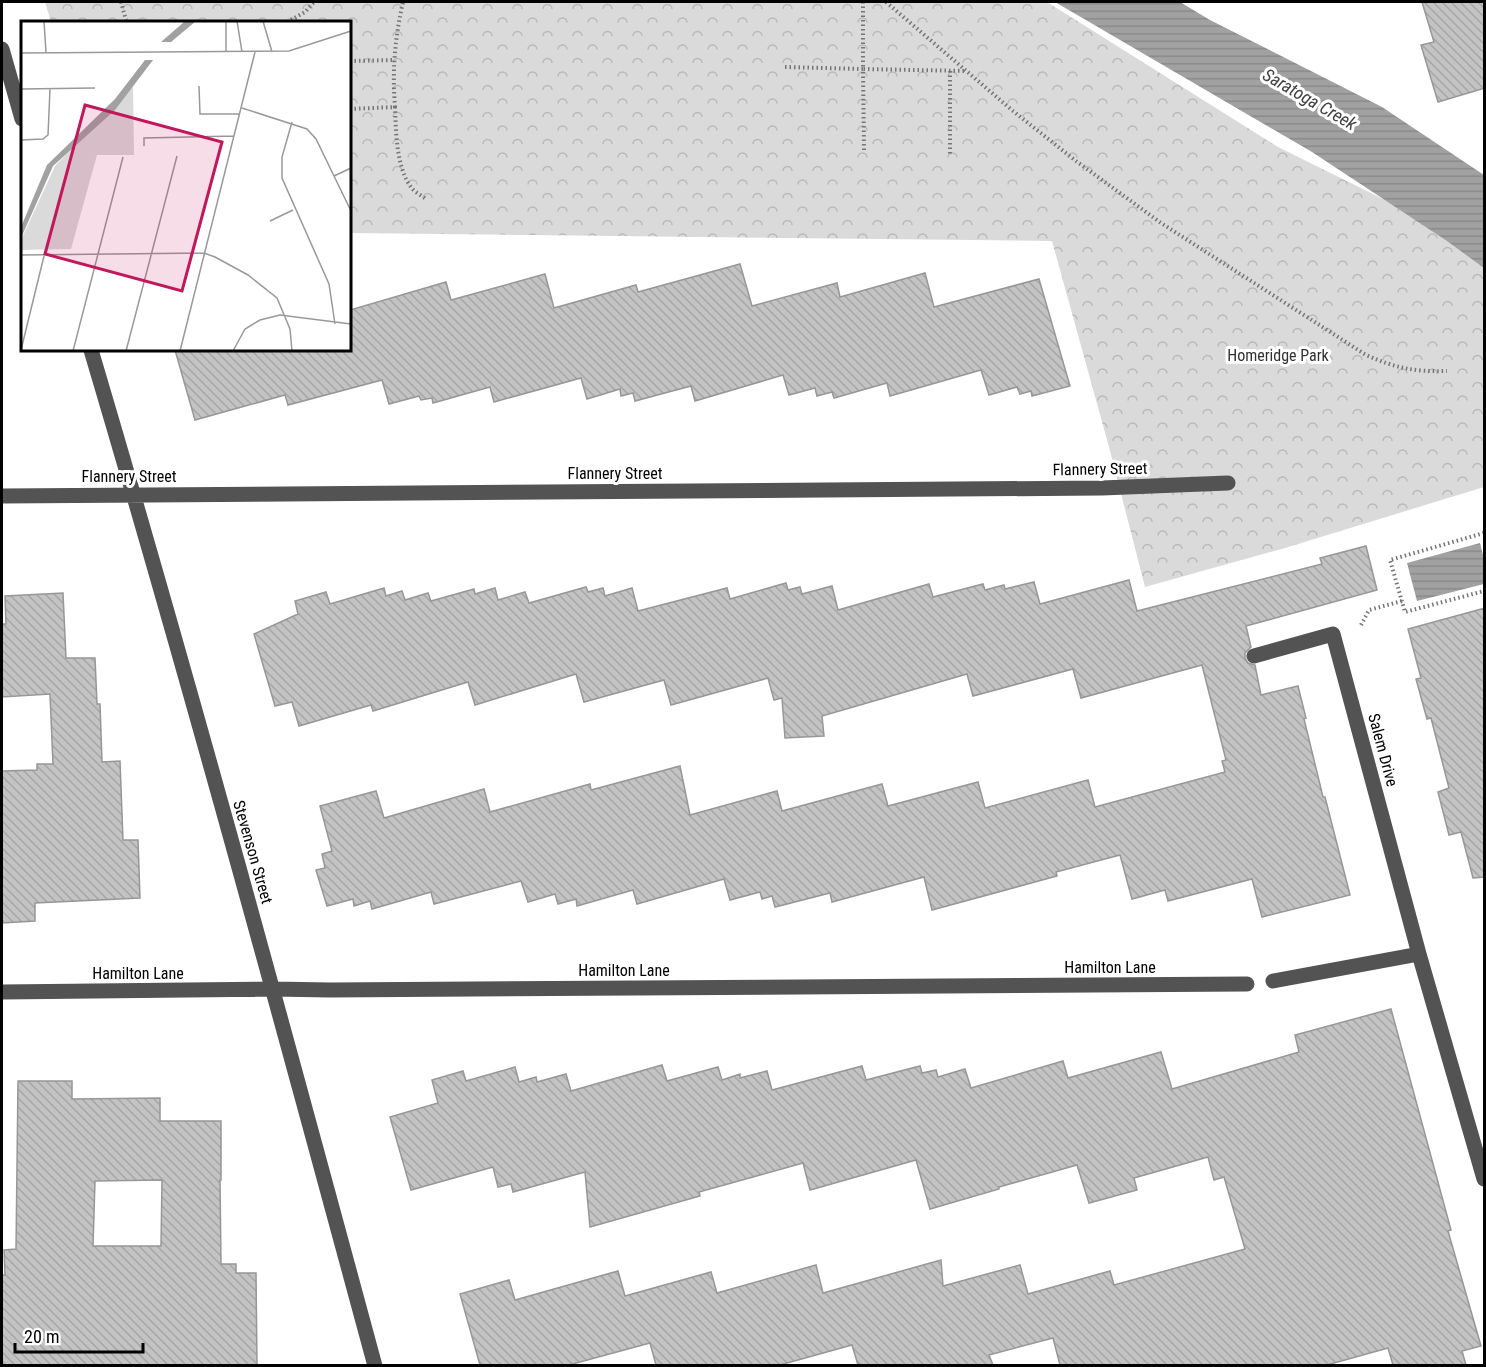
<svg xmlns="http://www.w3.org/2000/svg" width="1486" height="1367" font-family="'Roboto Condensed',sans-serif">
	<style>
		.forest { fill: url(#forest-crowns) }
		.water { fill: url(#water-rules) }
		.building { fill: url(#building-back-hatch); stroke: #979797; stroke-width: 1.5; fill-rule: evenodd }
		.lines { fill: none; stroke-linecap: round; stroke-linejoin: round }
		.path { stroke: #757575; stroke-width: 4; stroke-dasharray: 1.5 3; stroke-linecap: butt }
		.minor { stroke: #535353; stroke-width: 15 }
		.labels { text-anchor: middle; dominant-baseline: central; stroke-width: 6; stroke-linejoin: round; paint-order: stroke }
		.park-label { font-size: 16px; fill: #313131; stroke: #fff }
		.street-label { font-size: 16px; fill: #000; stroke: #fff }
		.water-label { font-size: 18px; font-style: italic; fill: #424242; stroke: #fff }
		.inset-road { fill: none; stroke: #999; stroke-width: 1.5 }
		.view { fill: #c2185b; fill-opacity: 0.15; stroke: #c2185b; stroke-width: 3 }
		.inset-edge { fill: none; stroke: #000; stroke-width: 3 }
	</style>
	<defs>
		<pattern id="forest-crowns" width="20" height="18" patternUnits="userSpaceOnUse" patternTransform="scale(1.5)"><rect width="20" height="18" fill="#dadada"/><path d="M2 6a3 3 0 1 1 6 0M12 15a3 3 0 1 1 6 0" fill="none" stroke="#b9b9b9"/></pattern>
		<pattern id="water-rules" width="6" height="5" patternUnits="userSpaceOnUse" patternTransform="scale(1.5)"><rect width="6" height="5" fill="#a1a1a1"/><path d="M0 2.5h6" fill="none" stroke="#898989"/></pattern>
		<pattern id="building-back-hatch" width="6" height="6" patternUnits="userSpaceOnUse" patternTransform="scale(1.5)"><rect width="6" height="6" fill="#c3c3c3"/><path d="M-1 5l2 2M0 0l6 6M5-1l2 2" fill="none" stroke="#a6a6a6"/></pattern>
	</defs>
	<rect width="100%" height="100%" fill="#fff"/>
	<path class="forest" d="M45 2H1047L1278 147 1484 249V487L1285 548 1145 587 1109 447 1052 241 350 233V22H51Z"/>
	<path class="water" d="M1055 2H1180L1210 20 1382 107 1484 175V268L1447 241 1312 152Z
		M1480 543 1484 559V584L1417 601 1407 563Z"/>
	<path class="building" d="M1422 2H1485V88L1438 102 1421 45 1434 42Z
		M740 264 752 306 837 283 840 297 925 273 934 307 1039 279 1070 386 1032 396 1031 391 1020 394 1017 387 989 395 981 370 890 396 887 383 834 398 832 392 817 396 815 388 789 395 783 375 695 401 691 386 635 401 633 393 621 396 620 389 587 399 581 378 494 402 490 387 433 403 432 398 421 400 419 396 389 404 382 380 288 405 285 395 195 420 175 350H350V310L446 282 451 300 545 274 554 308 636 285 638 292Z
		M1366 546 1377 590 1246 626 1251 647 1245 653V658L1248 663 1255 665 1261 695 1298 686 1306 718 1304 719 1323 797H1325L1350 895 1262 917 1252 879 1168 901 1165 890 1132 899 1120 855 1056 872 1057 876 932 910 924 877 832 902 830 893 775 907 772 896 762 899 760 892 730 900 724 879 637 904 633 890 577 906 576 899 558 904 555 894 528 902 521 881 434 904 431 892 372 909 370 901 354 906 353 899 327 906 316 870 325 868 322 854 332 851 320 806 376 791 384 818 484 789 490 812 590 784 591 790 680 766 690 815 777 791 782 811 882 784 888 806 978 782 985 808 1088 780 1095 807 1225 772 1222 761 1226 760 1202 665 1081 698 1073 669 973 696 967 674 822 716 824 736 785 738 782 698 774 700 768 678 671 705 664 680 584 702 576 674 475 705 468 682 373 711 371 705 299 726 292 702 275 706 254 634 298 614 295 601 326 592 330 604 384 588 386 596 402 591 405 600 428 593 431 601 474 589 475 594 495 588 498 600 525 592 529 603 586 587 588 592 603 588 605 596 632 588 638 611 727 588 730 599 786 583 788 590 800 587 802 594 832 586 838 610 929 584 933 597 983 584 985 590 1004 585 1005 589 1034 582 1040 604 1129 580 1137 611 1322 564 1320 558Z
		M63 593 66 658H95L97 704H100L102 762 120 761 123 840H138L140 898 35 903V921L2 923V771L37 770V764H53L50 694 2 697V624H6L5 596Z
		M1485 608V877L1473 878 1461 832 1449 835 1438 792 1449 788 1431 718 1427 719 1416 679 1421 678 1408 629Z
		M1391 1009 1451 1230 1448 1231 1481 1346 1462 1351 1466 1365H1393L1388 1348 1327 1365H1060L1053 1338 989 1355 993 1365H858L852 1345 780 1365H656L650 1343 569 1365H480L460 1294 509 1280 515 1300 618 1271 625 1296 711 1272 717 1293 816 1265 823 1293 941 1260 943 1286 1020 1265 1028 1294 1110 1271 1114 1285 1245 1249 1224 1177 1214 1180 1208 1157 1134 1178 1137 1190 1089 1203 1077 1165 999 1187V1189L930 1209 916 1160 810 1190 803 1163 699 1192 700 1196 590 1227 585 1172 513 1192 511 1184 498 1187 493 1167 411 1190 390 1117 438 1103 432 1080 463 1071 466 1081 515 1067 519 1082 536 1077 537 1082 566 1074 571 1091 662 1065 667 1081 718 1067 722 1080 740 1074V1078L767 1071 772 1090 862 1066 866 1080 920 1066 922 1073 936 1070 938 1077 965 1069 971 1088 1063 1061 1068 1078 1161 1052 1172 1089 1299 1052 1295 1035Z
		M18 1081H72V1099L160 1098V1121H221V1180H220L221 1264H236V1273H256L257 1365H2V1275H5L4 1250 16 1249ZM162 1180 161 1246H93L95 1181Z"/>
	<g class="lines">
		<path class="path" d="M121 2 126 20 128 22
			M863 2V69L966 71
			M886 2 1013 111 1076 161 1161 223 1366 355C1396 368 1414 372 1447 371
			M287 22 305 12 314 2
			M350 61 394 60
			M785 67 863 69 864 150
			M950 71V156
			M395 107C396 131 396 167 411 187 414 192 421 195 426 199
			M350 109 395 107C392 71 395 37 403 2
			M1484 533 1390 560 1405 612 1484 591
			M1361 625 1369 610 1402 601"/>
		<path class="minor" d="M2 49 22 119
			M91 350C191 687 283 1026 375 1366
			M2 496 1102 488 1228 483
			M1254 656 1333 634 1419 954 1484 1179
			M1273 981 1419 954
			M2 992 273 989 330 990 1247 984"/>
	</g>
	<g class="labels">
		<g class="park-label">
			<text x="1278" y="355">Homeridge Park</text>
		</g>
		<g class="street-label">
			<text transform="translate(1100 469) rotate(-1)">Flannery Street</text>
			<text x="615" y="473">Flannery Street</text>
			<text x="129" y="476">Flannery Street</text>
			<text transform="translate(1383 750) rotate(75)">Salem Drive</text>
			<text transform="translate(253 852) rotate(74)">Stevenson Street</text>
			<text x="1110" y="967">Hamilton Lane</text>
			<text x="624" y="970">Hamilton Lane</text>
			<text x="138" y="973">Hamilton Lane</text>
		</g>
		<g class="water-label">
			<text transform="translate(1310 99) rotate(30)">Saratoga Creek</text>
		</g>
	</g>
	<g transform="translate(21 21)">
		<rect width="330" height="330" fill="#fff"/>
		<path d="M112 65 113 134H76L50 228 0 229V219L34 145Z" fill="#dadada"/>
		<path d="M163 1 175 0 150 21H140ZM124 39H132L94 89 32 145 0 217V206L26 144 94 78Z" fill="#a1a1a1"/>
		<path class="inset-road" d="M23 0 25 32M205 0V31M216 0 221 31M242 0 251 31M0 32 268 30 330 10M178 65 179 93H219M0 68 74 67M221 87 286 108 295 118 330 190M271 101 261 136V157L308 263 314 303M0 119 22 118 27 114 29 68M123 125V117L213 115M313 155 330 147M249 200 272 189M0 234 183 232 194 236 227 254 256 277 269 308 271 330M0 329 23 235M52 330 102 136M105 330 156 135M159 330 234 31M212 330 224 308 239 299 259 294 330 303"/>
		<path class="view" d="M64 84 201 121 161 270 24 233Z"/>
		<rect width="330" height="330" class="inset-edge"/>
	</g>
	<rect width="1486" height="1367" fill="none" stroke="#000000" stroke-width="6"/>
	<path d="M15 1343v9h128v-9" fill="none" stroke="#000000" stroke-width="3"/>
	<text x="24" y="1343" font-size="18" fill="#000000" stroke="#ffffff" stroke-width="4.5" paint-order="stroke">20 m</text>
</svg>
